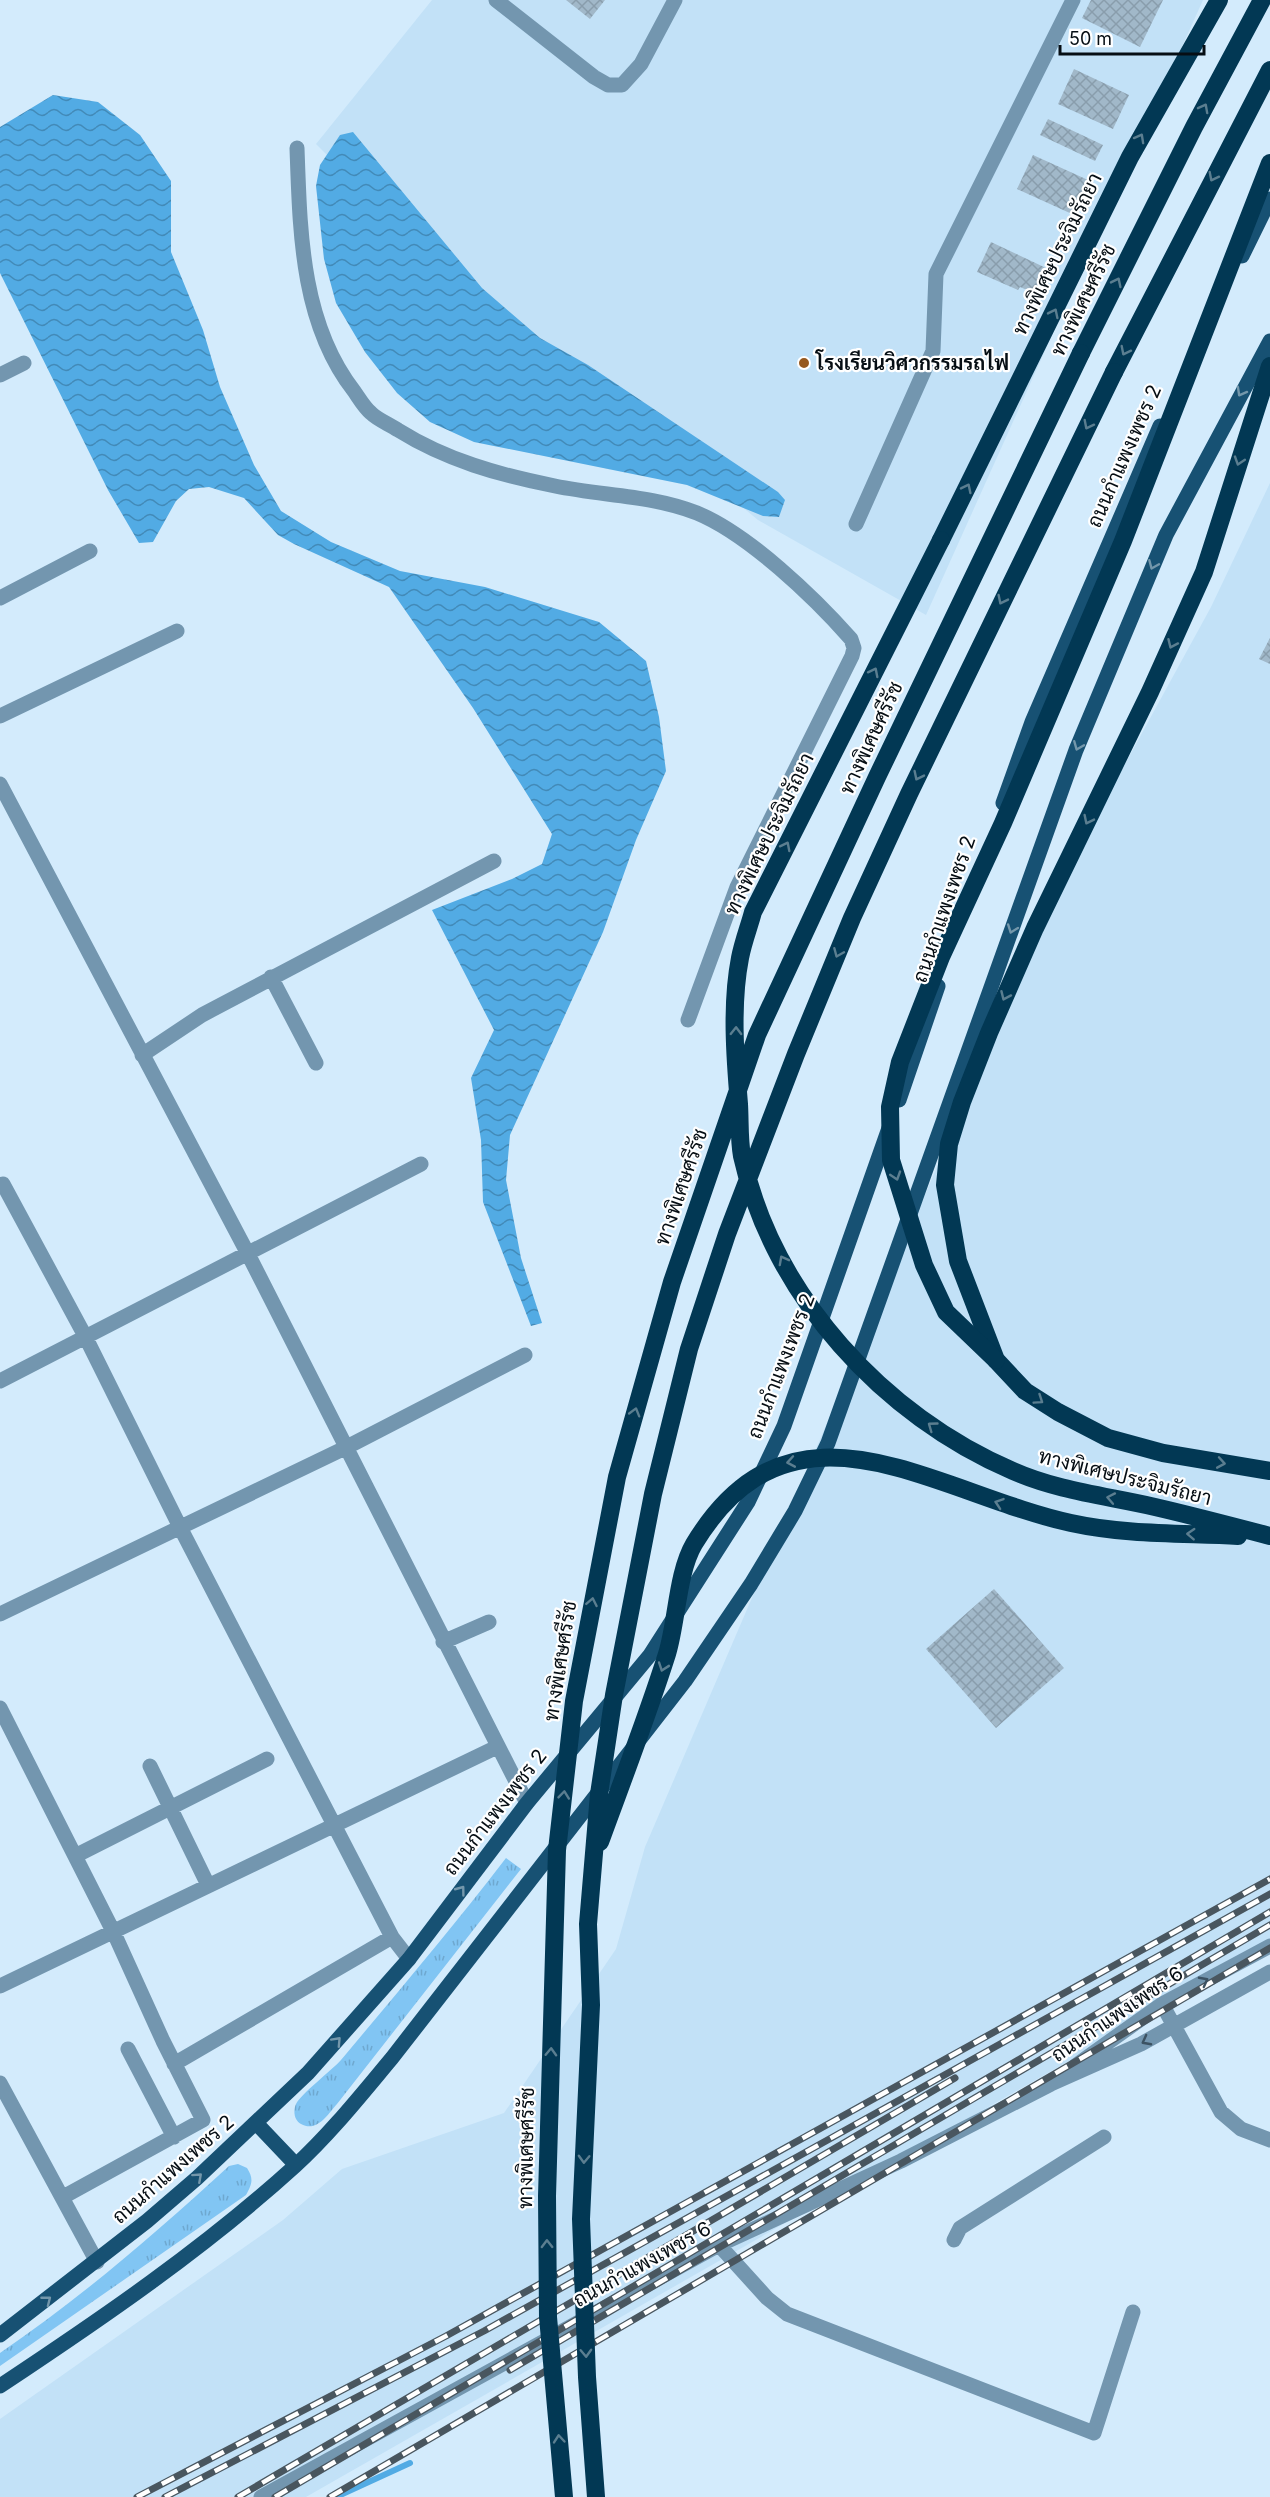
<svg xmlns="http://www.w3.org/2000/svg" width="1270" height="2497" font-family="Inter,Sarabun,sans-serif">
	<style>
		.built { fill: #c2e1f7 }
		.grass { fill: url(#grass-tufts) }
		.water { fill: url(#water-waves) }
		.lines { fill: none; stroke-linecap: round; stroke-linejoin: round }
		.stream { stroke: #52abe4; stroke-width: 6 }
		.building { fill: url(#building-cross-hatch) }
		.minor { stroke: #7396af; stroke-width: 15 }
		.major { stroke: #175173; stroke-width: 15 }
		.highway { stroke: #023854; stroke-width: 18 }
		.rail-casing { stroke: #49565f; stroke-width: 7 }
		.rail { stroke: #fff; stroke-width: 4.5; stroke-dasharray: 14; stroke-linecap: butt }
		.highway-bridge { stroke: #023854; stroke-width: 18 }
		.oneway { stroke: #5b7e90 }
		.oneway2 { stroke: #7497ab }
		.oneway3 { stroke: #3c5262 }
		.poi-dot { fill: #96581d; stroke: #fff; stroke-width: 2 }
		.labels { text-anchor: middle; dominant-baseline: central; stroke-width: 4.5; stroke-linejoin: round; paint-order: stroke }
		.street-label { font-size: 20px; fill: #060e14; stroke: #fff }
		.poi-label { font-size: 20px; font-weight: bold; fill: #060e14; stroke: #fff; text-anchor: start }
	</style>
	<defs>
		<pattern id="grass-tufts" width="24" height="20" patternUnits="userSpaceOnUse" patternTransform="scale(1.5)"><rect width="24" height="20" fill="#81c5f3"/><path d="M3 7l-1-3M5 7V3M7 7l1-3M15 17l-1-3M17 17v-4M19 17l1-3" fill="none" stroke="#6ea8cf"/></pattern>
		<pattern id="water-waves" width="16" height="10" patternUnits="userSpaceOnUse" patternTransform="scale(1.5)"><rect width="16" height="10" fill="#52abe4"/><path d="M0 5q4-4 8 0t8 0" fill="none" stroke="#428ab8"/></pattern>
		<pattern id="building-cross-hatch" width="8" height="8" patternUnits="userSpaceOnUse" patternTransform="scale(1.5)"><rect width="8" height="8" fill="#a1b8c9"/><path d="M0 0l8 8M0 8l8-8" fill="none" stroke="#899dac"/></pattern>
	</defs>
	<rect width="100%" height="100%" fill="#d3ebfc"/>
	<path class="built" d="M432 0H1203L926 615 758 520 378 206 316 144Z
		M1270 483V1946L306 2497H0V2419L283 2220 342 2169 504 2113 616 1949 645 1847 1055 892 1211 607Z"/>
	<path class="grass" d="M506 1858 521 1869 337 2104C328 2114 317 2133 301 2124 294 2120 293 2111 296 2104 301 2094 331 2071 341 2060 397 1993 453 1927 506 1858Z
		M238 2164 247 2168C254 2179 252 2184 246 2195L0 2366V2353C82 2297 156 2233 229 2166Z"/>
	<path class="water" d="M53 95 98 102 140 135 171 181V252L203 330 220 387 254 465 281 511 331 542 400 571 485 587 599 622 646 661 659 717 666 771 636 840 603 932 510 1135 506 1180 521 1258 542 1323 531 1326 483 1202 481 1140 471 1078 494 1030 432 910 512 879 542 864 552 834 473 708 389 587 294 544 278 535 244 498 209 487 189 489 176 501 153 542 139 543 108 490 0 273V127Z
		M353 132 482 288 540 338 588 365 778 492 785 500 779 517 763 516 687 485 474 442 430 422 397 393 365 352 336 303 324 259 316 186 320 165 340 135Z"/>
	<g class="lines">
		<path class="stream" d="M336 2497 410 2463"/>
	</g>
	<path class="building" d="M566 0H605L590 19Z
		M1091 0H1163L1140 47 1082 18Z
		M1074 69 1129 95 1113 129 1058 104Z
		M1048 119 1103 145 1095 161 1040 135Z
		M1033 155 1088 180 1072 214 1017 189Z
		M991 242 1046 268 1034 293 1020 287 1018 290 977 272Z
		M1270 638V664L1259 659Z
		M994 1589 1064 1668 996 1728 926 1649Z"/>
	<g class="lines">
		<path class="minor" d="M496 0 594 77 608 85H622L641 64 675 0
			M297 148C300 232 301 323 354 391 359 398 364 407 371 413 378 420 389 424 398 430 446 460 499 475 555 486 603 496 651 495 697 513 748 534 814 597 851 639L854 648 852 656 737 887 688 1020
			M0 375 24 363
			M856 524 933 351 936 274 1073 0
			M0 598 90 551
			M0 716 177 631
			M0 784 247 1252 527 1803
			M271 977 316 1063
			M142 1055 202 1015 494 861
			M3 1184 85 1336 181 1529 392 1937 409 1959
			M0 1381 421 1164
			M0 1614 345 1448 525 1355
			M443 1642 489 1622
			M0 1708 114 1933 163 2041 203 2120 63 2197
			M150 1766 208 1885
			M75 1856 267 1759
			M0 1986 497 1747
			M1162 2004 1221 2112 1241 2129 1270 2140
			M128 2049 174 2137
			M174 2064 392 1937
			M1075 2066 1162 2004 1270 1946
			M0 2083 97 2262
			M954 2240 960 2228 1104 2137
			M719 2245 767 2298 787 2314 1094 2433 1133 2312
			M261 2497 719 2245 901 2161 1051 2084 1141 2044 1270 1972"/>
		<path class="major" d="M1242 256 1270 199
			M1003 803 1032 722 1160 426
			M899 1100 938 986
			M256 2123 296 2165
			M0 2335 147 2221 197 2178 308 2073 409 1959 527 1803 650 1655 748 1502 784 1426 889 1128
			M0 2386C101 2319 205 2248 295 2166 330 2134 361 2095 392 2058L685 1681 751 1584 795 1511 828 1443 1076 750 1166 535 1270 341"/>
		<path class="highway" d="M1081 353 1194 127 1262 0
			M1270 366 1204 572 1150 692 1035 928 989 1033 962 1102 949 1144 945 1185 958 1261 996 1360 1025 1391 1058 1412 1108 1438 1163 1453 1270 1471
			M1114 372 1270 70
			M941 540 1130 157 1219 0"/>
		<g class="rail-casing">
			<path id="rail" d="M510 2370 1270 1925
				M137 2497 446 2336 1270 1879
				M165 2497 484 2331 1270 1894
				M238 2497 955 2078
				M275 2497 1270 1912
				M330 2497 1270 1948"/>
		</g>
		<use href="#rail" class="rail"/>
		<path class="highway-bridge" d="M941 540 753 912C749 927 743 942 740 958 731 1004 735 1057 739 1104 740 1121 739 1140 742 1156 773 1296 884 1416 1013 1471 1058 1491 1108 1496 1155 1507 1194 1516 1232 1526 1270 1536
			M996 1360 946 1312 924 1265 891 1160 890 1107 900 1062 941 957 1003 823 1123 541 1270 163
			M600 1842C623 1779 647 1717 667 1654 677 1622 677 1573 694 1544 793 1381 934 1493 1071 1523 1126 1535 1183 1533 1238 1536
			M564 2497 548 2317 547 2196 557 1850 574 1701 617 1477 672 1282 757 1035 877 777 1081 353
			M596 2497 587 2377 581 2219 591 2005 588 1924 599 1794 614 1695 653 1494 689 1349 727 1234 796 1054 852 918 909 794 1114 372"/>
	</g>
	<defs><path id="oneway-chevron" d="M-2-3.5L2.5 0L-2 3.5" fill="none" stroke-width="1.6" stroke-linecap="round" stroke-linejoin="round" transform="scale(1.5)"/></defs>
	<g class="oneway">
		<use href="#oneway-chevron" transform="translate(1204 108) rotate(-62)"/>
		<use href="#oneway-chevron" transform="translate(1140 138) rotate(-61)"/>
		<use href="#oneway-chevron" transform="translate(1213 177) rotate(117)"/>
		<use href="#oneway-chevron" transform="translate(1117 282) rotate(-64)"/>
		<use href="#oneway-chevron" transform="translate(1054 313) rotate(-64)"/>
		<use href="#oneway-chevron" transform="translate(1125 351) rotate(117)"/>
		<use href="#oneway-chevron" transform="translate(1088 425) rotate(117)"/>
		<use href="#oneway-chevron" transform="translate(1239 461) rotate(108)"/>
		<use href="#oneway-chevron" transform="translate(967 488) rotate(-64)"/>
		<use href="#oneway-chevron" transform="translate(1002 600) rotate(116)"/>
		<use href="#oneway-chevron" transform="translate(1172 644) rotate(114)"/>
		<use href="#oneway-chevron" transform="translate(874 672) rotate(-63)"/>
		<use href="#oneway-chevron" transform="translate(918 776) rotate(116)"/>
		<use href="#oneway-chevron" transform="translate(1088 820) rotate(116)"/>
		<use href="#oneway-chevron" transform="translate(786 846) rotate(-63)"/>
		<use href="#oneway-chevron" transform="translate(838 953) rotate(113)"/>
		<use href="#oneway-chevron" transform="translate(1005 996) rotate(114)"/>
		<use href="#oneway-chevron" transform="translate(736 1031) rotate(-89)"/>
		<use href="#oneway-chevron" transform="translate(896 1176) rotate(72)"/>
		<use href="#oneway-chevron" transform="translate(783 1260) rotate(-118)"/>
		<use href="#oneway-chevron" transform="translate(1039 1400) rotate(34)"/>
		<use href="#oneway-chevron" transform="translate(635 1412) rotate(-74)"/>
		<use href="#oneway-chevron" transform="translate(932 1426) rotate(-144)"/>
		<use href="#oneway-chevron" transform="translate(791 1462) rotate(170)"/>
		<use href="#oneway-chevron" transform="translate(1221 1463) rotate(10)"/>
		<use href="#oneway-chevron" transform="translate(1111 1498) rotate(-169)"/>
		<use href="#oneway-chevron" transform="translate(999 1503) rotate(-161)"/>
		<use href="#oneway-chevron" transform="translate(1191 1534) rotate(-177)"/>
		<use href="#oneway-chevron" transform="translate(592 1602) rotate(-79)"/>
		<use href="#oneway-chevron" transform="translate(663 1667) rotate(109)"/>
		<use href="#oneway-chevron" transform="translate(564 1795) rotate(-84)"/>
		<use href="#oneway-chevron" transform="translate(551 2052) rotate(-88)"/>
		<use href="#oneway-chevron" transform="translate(584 2159) rotate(92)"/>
		<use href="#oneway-chevron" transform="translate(547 2244) rotate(-91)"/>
		<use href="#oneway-chevron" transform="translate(586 2353) rotate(88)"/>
		<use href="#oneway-chevron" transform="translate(559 2439) rotate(-95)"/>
	</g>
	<g class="oneway2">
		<use href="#oneway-chevron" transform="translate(1241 392) rotate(119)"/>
		<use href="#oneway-chevron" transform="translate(1153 565) rotate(113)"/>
		<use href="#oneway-chevron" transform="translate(1078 746) rotate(112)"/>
		<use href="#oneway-chevron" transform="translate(1012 929) rotate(110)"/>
		<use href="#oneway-chevron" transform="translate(461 1890) rotate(-53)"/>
		<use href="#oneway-chevron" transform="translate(337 2041) rotate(-47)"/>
		<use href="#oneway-chevron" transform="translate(198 2177) rotate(-42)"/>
		<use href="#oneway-chevron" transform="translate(47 2300) rotate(-38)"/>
	</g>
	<g class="oneway3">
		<use href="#oneway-chevron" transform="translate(1204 1981) rotate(-28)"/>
		<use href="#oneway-chevron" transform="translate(1146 2041) rotate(152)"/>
	</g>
	<circle class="poi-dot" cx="804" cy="363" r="6"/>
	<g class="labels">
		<g class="street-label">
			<text transform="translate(1057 254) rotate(-64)">ทางพิเศษประจิมรัถยา</text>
			<text transform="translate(1083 300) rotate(-64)">ทางพิเศษศรีรัช</text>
			<text transform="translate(1124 456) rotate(-66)">ถนนกำแพงเพชร 2</text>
			<text transform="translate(871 738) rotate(-65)">ทางพิเศษศรีรัช</text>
			<text transform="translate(769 834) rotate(-64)">ทางพิเศษประจิมรัถยา</text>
			<text transform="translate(944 909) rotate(-71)">ถนนกำแพงเพชร 2</text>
			<text transform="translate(681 1187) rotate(-71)">ทางพิเศษศรีรัช</text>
			<text transform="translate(781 1366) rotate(-69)">ถนนกำแพงเพชร 2</text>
			<text transform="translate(1125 1477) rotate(14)">ทางพิเศษประจิมรัถยา</text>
			<text transform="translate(560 1661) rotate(-81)">ทางพิเศษศรีรัช</text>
			<text transform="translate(495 1812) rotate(-52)">ถนนกำแพงเพชร 2</text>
			<text transform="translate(1117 2014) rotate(-34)">ถนนกำแพงเพชร 6</text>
			<text transform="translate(526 2148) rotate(-89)">ทางพิเศษศรีรัช</text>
			<text transform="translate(173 2169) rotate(-41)">ถนนกำแพงเพชร 2</text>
			<text transform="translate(642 2264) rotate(-29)">ถนนกำแพงเพชร 6</text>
		</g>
		<g class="poi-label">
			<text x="816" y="363">โรงเรียนวิศวกรรมรถไฟ</text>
		</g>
	</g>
	<path d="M1060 45v9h144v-9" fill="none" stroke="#060e14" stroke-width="3"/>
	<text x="1069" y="45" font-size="18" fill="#060e14" stroke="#ffffff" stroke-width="4.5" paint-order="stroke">50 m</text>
</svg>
